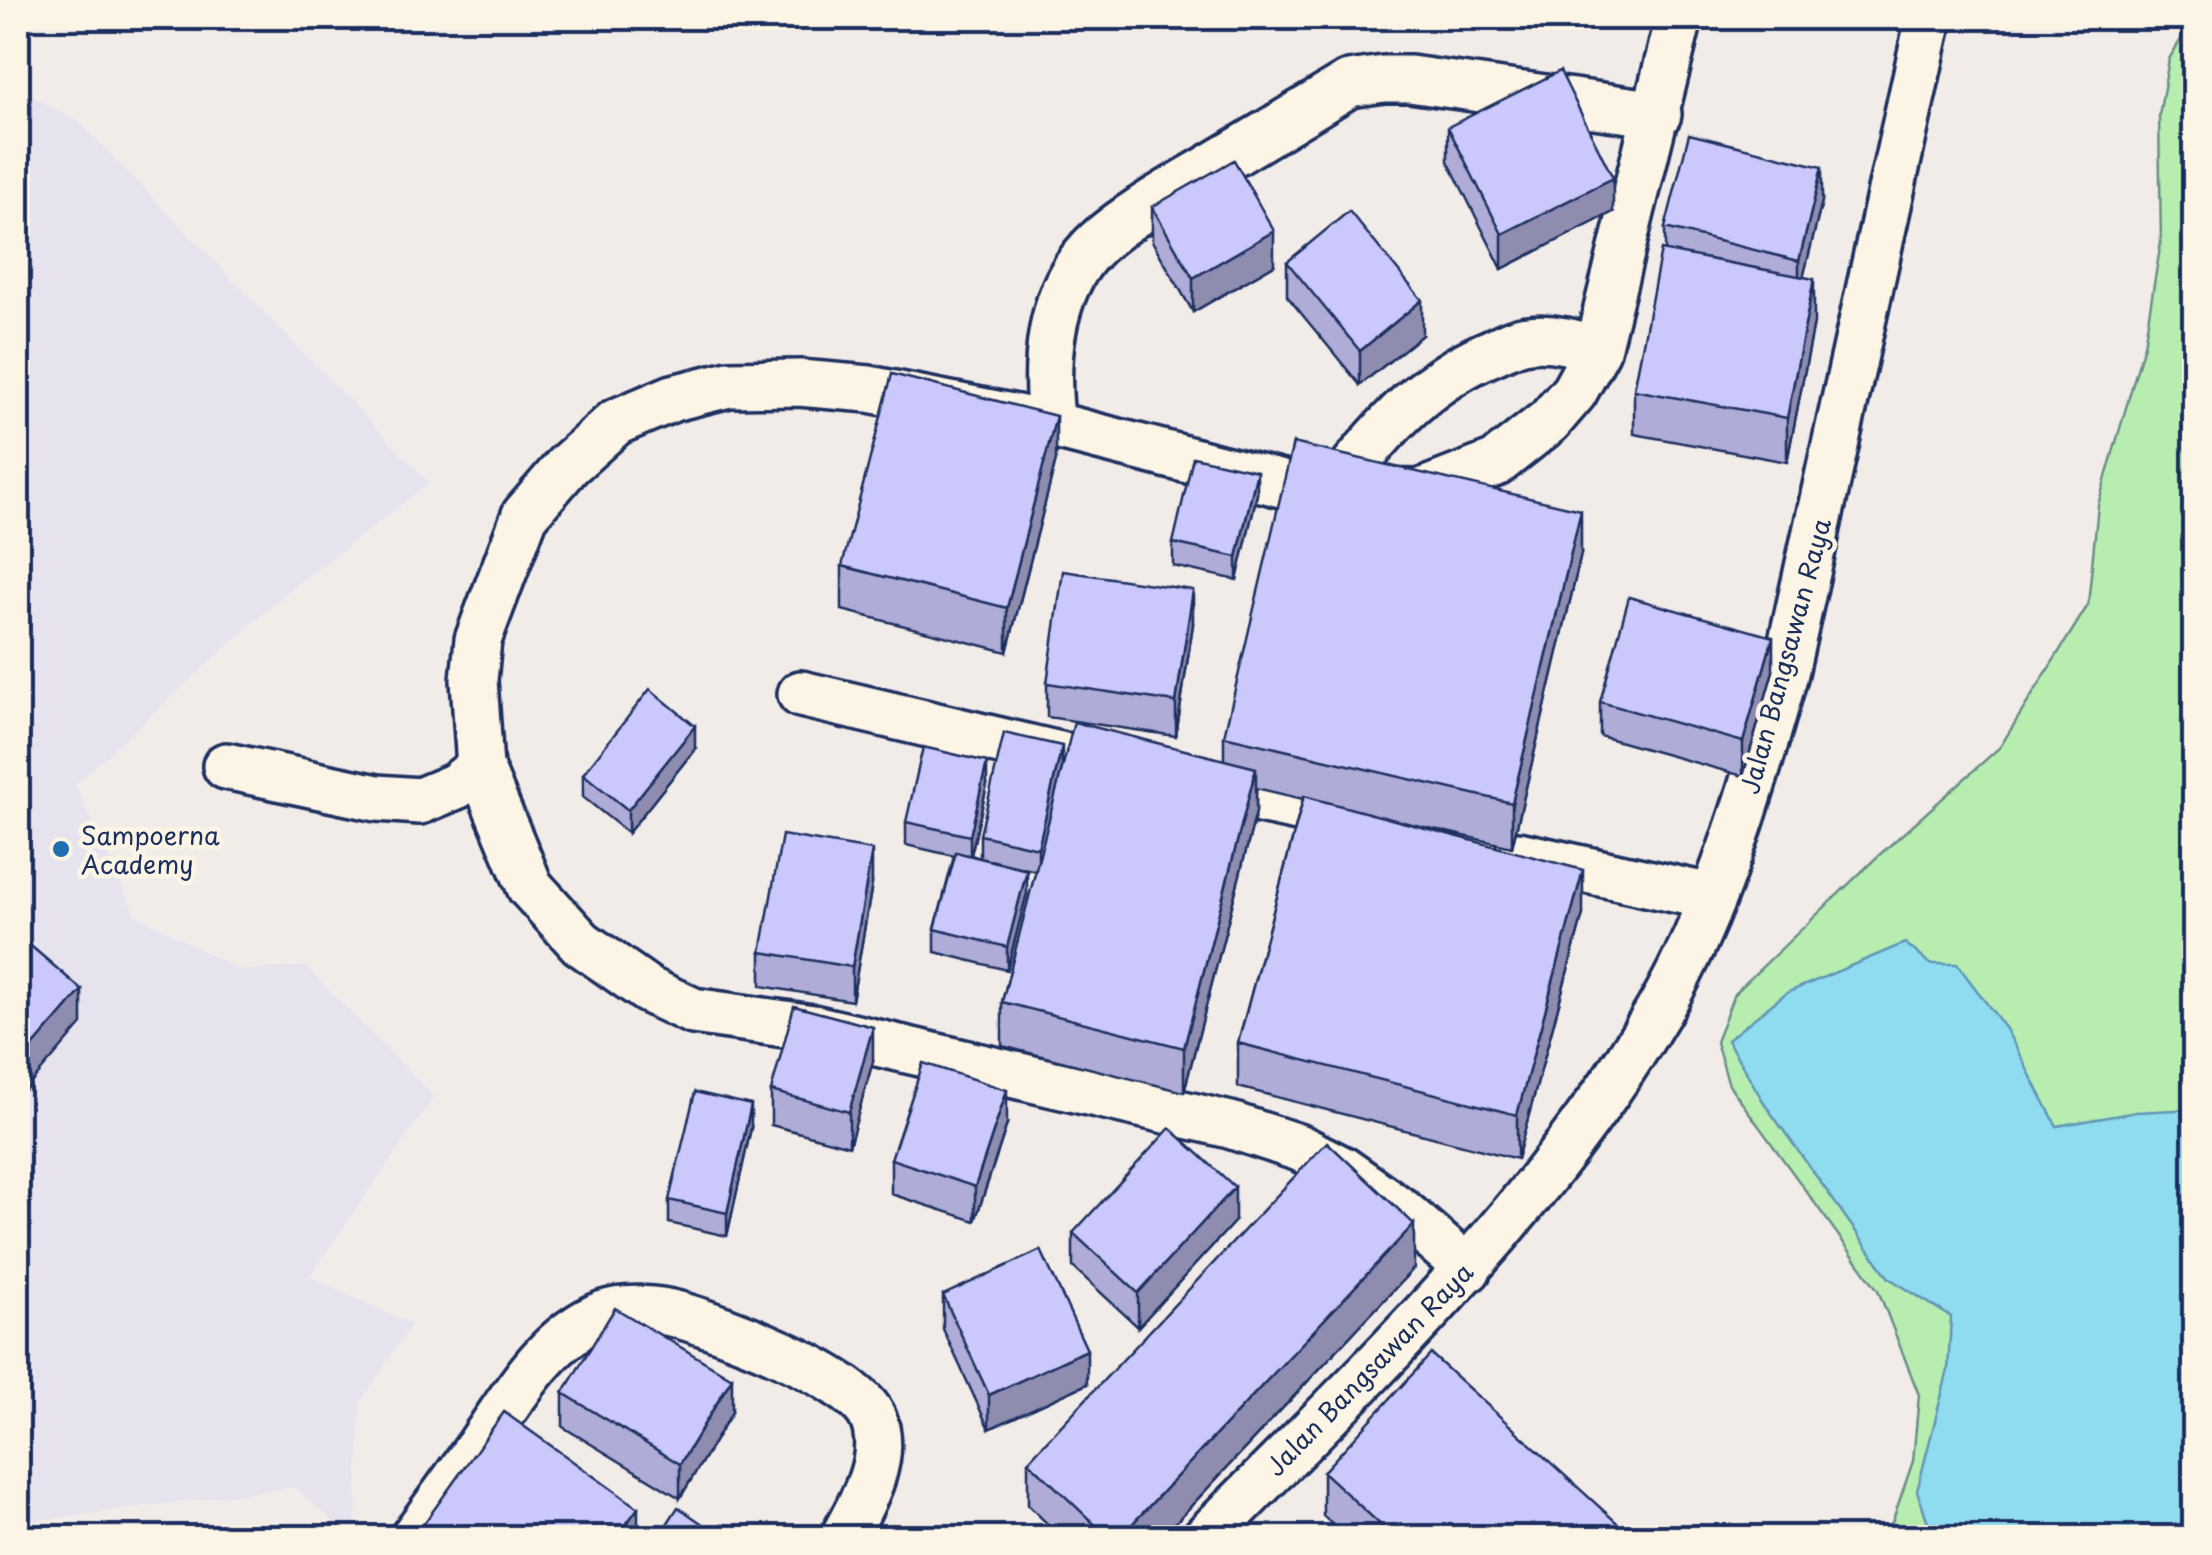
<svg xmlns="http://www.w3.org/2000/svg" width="2212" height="1555" font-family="'Playpen Sans',sans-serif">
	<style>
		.built { fill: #e6e2ee }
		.green { fill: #b7eeb0; stroke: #698e87; stroke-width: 2.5 }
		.water { fill: #8fdbef; stroke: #6196b5; stroke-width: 2.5 }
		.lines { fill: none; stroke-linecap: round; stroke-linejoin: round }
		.minor-casing { stroke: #1b2f5e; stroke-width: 52 }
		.minor { stroke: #fcf5e5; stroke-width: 45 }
		.wall { fill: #afadd8; stroke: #1b2f5e; stroke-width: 2.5 }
		.shaded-wall { fill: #8e8db0; stroke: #1b2f5e; stroke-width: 2.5 }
		.building { fill: #cbc9fb; stroke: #1b2f5e; stroke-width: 2.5 }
		.poi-dot { fill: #1f6fb2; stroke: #fcf5e5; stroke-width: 4 }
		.labels { text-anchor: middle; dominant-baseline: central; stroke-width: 9; stroke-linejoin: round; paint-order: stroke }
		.street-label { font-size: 25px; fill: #1b2f5e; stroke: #fcf5e5 }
		.poi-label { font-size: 25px; fill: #1b2f5e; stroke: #fcf5e5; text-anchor: start }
	</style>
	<rect width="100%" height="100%" fill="#f2ece9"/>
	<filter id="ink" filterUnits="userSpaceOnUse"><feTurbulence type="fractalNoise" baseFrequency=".01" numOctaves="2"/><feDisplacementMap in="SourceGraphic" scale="20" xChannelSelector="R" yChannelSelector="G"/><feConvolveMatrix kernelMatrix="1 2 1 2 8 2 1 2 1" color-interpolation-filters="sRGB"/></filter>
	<g filter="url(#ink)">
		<path class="built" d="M18 89 78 121 430 483 287 592 75 784 135 914 240 971 305 966 434 1097 309 1277 411 1324 361 1402 355 1537H351L294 1487 18 1523Z"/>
		<path class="green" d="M2194 18V1537H1887L1913 1461 1919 1395 1878 1290 1729 1085 1716 1042 1734 994 1878 856 2000 747 2088 605 2098 505 2144 345 2161 242 2159 116 2169 59Z"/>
		<path class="water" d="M1905 943 1930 964H1957L2006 1029 2057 1126 2136 1112 2194 1109V1537H1933L1917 1491 1948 1370 1951 1317 1889 1278 1766 1106 1727 1040 1786 993Z"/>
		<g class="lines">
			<g class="minor-casing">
				<path id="minor" d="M1052 425C1044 368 1048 295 1090 250 1111 226 1162 196 1191 179 1244 148 1296 116 1349 84L1384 79H1410L1658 114
					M1333 492C1379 434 1417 386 1486 355 1499 350 1515 340 1529 339 1553 336 1575 343 1597 350
					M801 694 1123 770
					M226 766 377 798 420 801 456 786 480 767
					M1195 786 1358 821
					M1518 855 1711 897
					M1468 1269 1401 1211 1343 1170 1300 1148 1230 1125 813 1028 693 1011 648 990 581 943 530 887 480 767 474 680 478 640 525 515 568 465 616 422 673 398 729 384 799 383 869 389 1052 425 1309 491 1419 493 1496 463 1549 421 1574 392 1597 350 1679 18
					M413 1538C436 1507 458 1476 480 1445 513 1397 546 1337 604 1314 626 1306 657 1309 679 1315 722 1327 853 1376 872 1416 890 1456 862 1504 843 1538
					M1205 1538C1367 1375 1540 1212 1658 1012 1716 914 1754 783 1785 673L1929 18"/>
			</g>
			<use href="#minor" class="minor"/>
		</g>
		<path class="wall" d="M1448 127 1613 212 1502 269 1448 161Z
			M1822 201 1803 277 1814 323 1787 462 1634 434V390L1665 251V228Z
			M1152 207 1274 265 1193 312 1152 241Z
			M1287 262 1422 335 1360 385 1287 296Z
			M1056 460 1007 652 842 610V566Z
			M1257 494 1237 580 1173 566V543Z
			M1581 554 1512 847 1381 817 1583 914 1517 1159 1238 1087V1043L1303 799 1256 788V812L1184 1092 1002 1046V1002L1036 871 990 860 1027 893 1007 970 935 952V929L954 856 906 845V822L987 785 971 855 980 858V835L1062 769 1224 760V736Z
			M1193 624 1176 736 1047 717V683Z
			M1773 671 1743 776 1600 736V702Z
			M695 749 628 833 583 797V774Z
			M872 884 852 1001 761 986V952Z
			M873 1061 849 1146 771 1125V1091Z
			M1007 1124 975 1221 891 1194V1159Z
			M751 1128 727 1236 669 1223V1200Z
			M1235 1221 1138 1327 1073 1267V1233Z
			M1414 1268 1161 1538H1062L1028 1505V1461Z
			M943 1295 1087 1384 989 1429 943 1329Z
			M563 1393 732 1412 680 1498 563 1427Z
			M1323 1472 1625 1538H1347L1323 1516Z
			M420 1529 638 1538H420Z"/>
		<path class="shaded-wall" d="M1822 167V201L1799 295V261Z
			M1613 178V212L1502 269V234Z
			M1274 231V265L1193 312V278Z
			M1814 279V323L1787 462V418Z
			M1422 300V335L1360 385V351Z
			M1056 416V460L1007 652V608Z
			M1257 471V494L1237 580V557Z
			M1581 510V554L1512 847V803Z
			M1193 590V624L1176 736V702Z
			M1773 637V671L1743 776V742Z
			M695 726V749L628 833V810Z
			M1062 746V769L1038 871V848Z
			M987 762V785L970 859V836Z
			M1256 768V812L1184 1092V1048Z
			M872 850V884L852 1001V967Z
			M1027 870V893L1007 970V947Z
			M1583 870V914L1517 1159V1115Z
			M82 990V1024L18 1098V1064Z
			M873 1027V1061L849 1146V1112Z
			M1007 1090V1124L975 1221V1187Z
			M751 1105V1128L727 1236V1213Z
			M1235 1187V1221L1138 1327V1293Z
			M1414 1224V1268L1161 1538H1119Z
			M1087 1350V1384L989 1429V1395Z
			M732 1378V1412L680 1498V1464Z
			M638 1508V1538H616Z"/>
		<path class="building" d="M1560 71 1613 178 1502 234 1448 127Z
			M1689 134 1822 167 1799 261 1665 228Z
			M1234 160 1274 231 1193 278 1152 207Z
			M1349 211 1422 300 1360 351 1287 262Z
			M1661 250 1814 279 1787 418 1634 390Z
			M892 374 1056 416 1007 608 842 566Z
			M1293 443 1581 510 1512 803 1224 736Z
			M1193 457 1257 471 1237 557 1173 543Z
			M1063 571 1193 590 1176 702 1047 683Z
			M1629 597 1773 637 1743 742 1600 702Z
			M650 689 695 726 628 810 583 774Z
			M1074 722 1256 768 1184 1048 1002 1002Z
			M1004 733 1062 746 1038 848 980 835Z
			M923 747 987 762 970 836 906 822Z
			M1304 796 1583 870 1517 1115 1238 1043Z
			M782 835 872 850 852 967 761 952Z
			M956 852 1027 870 1007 947 935 929Z
			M18 935 82 990 18 1064Z
			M794 1006 873 1027 849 1112 771 1091Z
			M923 1063 1007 1090 975 1187 891 1159Z
			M695 1092 751 1105 727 1213 669 1200Z
			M1170 1128 1235 1187 1138 1293 1073 1233Z
			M1327 1142 1414 1224 1119 1538H1109L1028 1461Z
			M1041 1250 1087 1350 989 1395 943 1295Z
			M615 1308 732 1378 680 1464 563 1393Z
			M1431 1354 1625 1530 1618 1538H1395L1323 1472Z
			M504 1412 638 1508 616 1538H432L420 1529Z
			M678 1507 723 1538H658Z"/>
	</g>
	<circle class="poi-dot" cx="61" cy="849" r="10"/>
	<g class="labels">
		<g class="street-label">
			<text transform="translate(1785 656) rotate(-75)">Jalan Bangsawan Raya</text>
			<text transform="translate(1369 1369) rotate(-46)">Jalan Bangsawan Raya</text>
		</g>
		<g class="poi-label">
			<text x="81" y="835">Sampoerna<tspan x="81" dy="29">Academy</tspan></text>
		</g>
	</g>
	<rect width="2212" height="1555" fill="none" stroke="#fcf5e5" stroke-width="60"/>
	<rect x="30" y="30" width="2152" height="1495" fill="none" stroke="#1b2f5e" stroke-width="4" filter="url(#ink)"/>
</svg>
